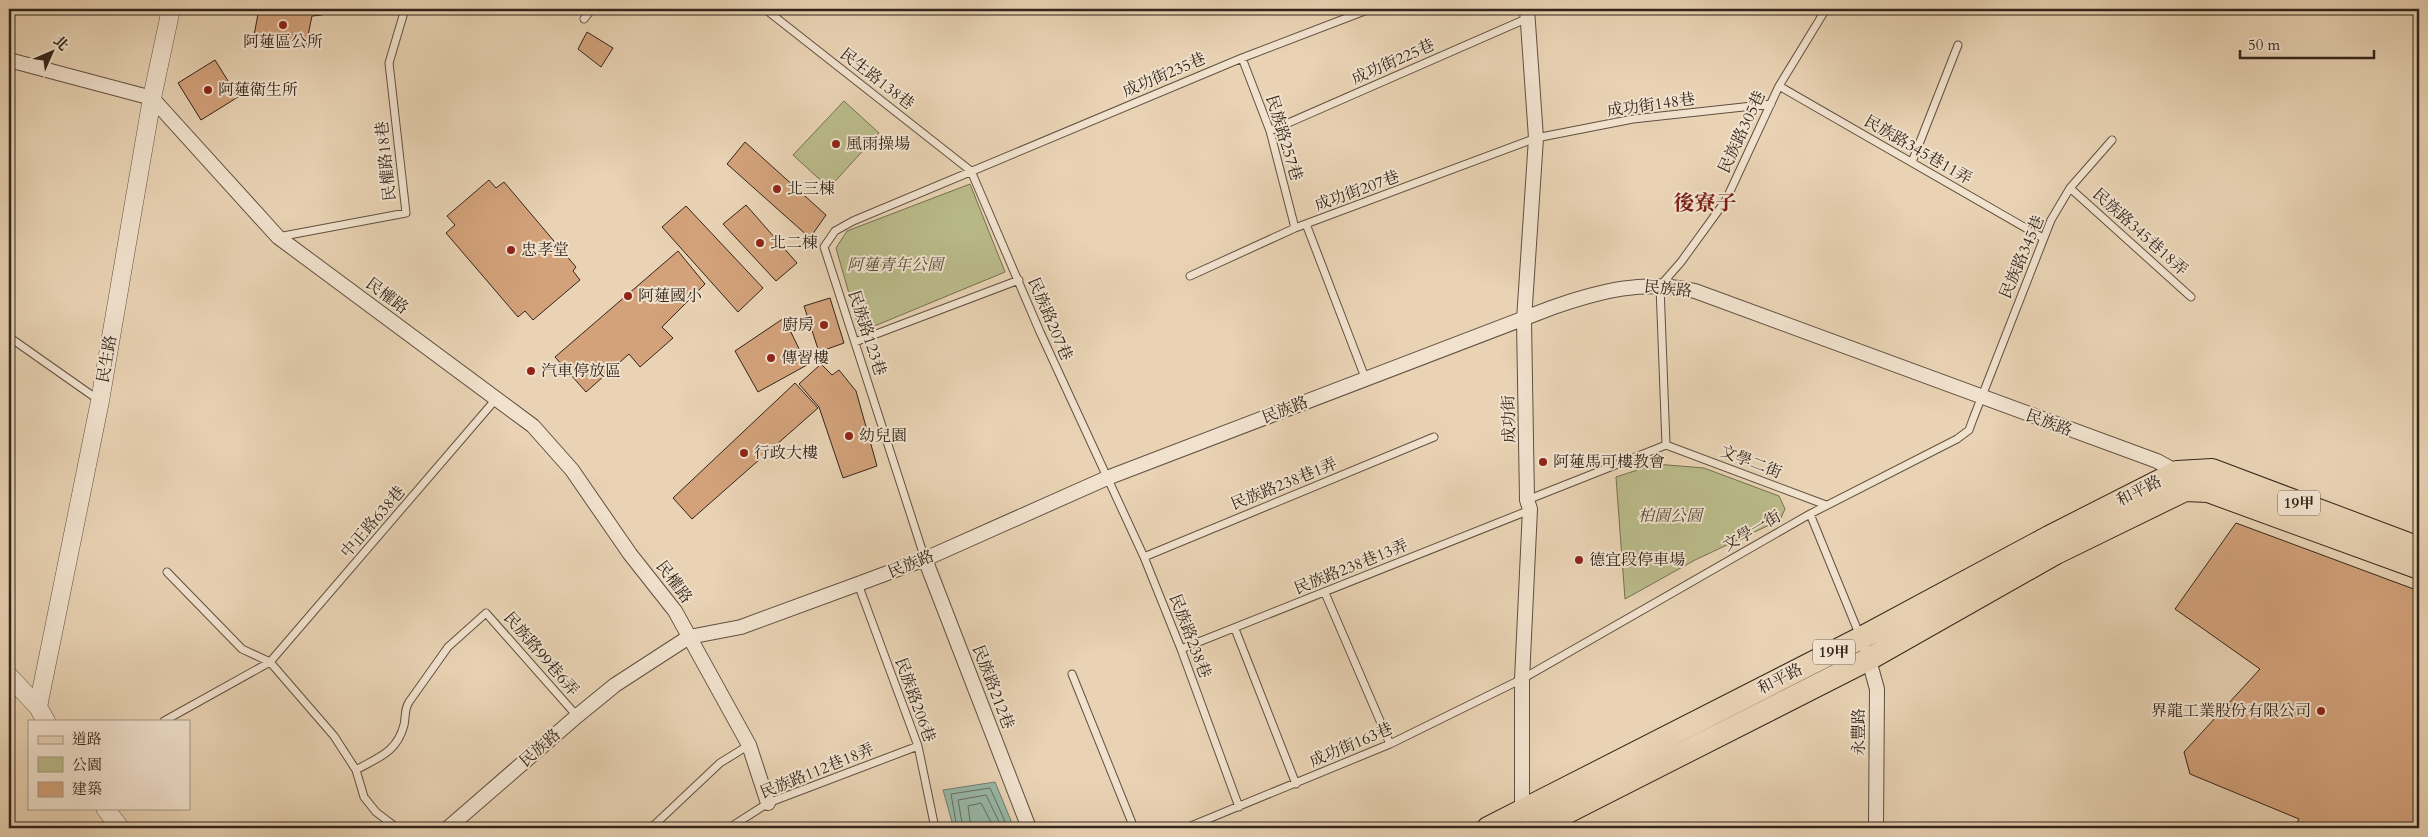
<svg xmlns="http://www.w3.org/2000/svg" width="2428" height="837" font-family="Cardo,'Noto Serif TC',serif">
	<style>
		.green { fill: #babb8a; stroke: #767052 }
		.water { fill: #98b9a9; stroke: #707e70 }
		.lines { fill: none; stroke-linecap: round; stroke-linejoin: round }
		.shore { stroke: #666f62; stroke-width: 1 }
		.building { fill: #d3a27b; stroke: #33251a }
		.service-casing { stroke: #605040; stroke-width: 9 }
		.minor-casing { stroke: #605040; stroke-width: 16 }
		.tertiary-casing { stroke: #605040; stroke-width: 19 }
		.primary-casing { stroke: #33251a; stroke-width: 24 }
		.service { stroke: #f1e2ce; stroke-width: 7 }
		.minor { stroke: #f1e2ce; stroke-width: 14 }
		.tertiary { stroke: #f1e2ce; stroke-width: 18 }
		.primary { stroke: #e9d3b4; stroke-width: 22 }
		.poi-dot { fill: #8f2418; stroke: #f1e2ce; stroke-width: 2 }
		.labels { text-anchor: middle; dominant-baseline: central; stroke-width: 4; stroke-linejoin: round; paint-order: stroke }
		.shield { fill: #f1e2ce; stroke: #6c5e50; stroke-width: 1 }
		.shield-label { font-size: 15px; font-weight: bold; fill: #33251a }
		.poi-label { font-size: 16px; fill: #33251a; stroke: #f1e2ce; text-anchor: start }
		.street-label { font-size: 16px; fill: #33251a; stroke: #f1e2ce }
		.park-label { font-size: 16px; font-style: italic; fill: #554a36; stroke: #f1e2ce }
		.district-label { font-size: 21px; font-weight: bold; fill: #7a1f14; stroke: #f1e2ce }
	</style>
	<rect width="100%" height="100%" fill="#e9d3b4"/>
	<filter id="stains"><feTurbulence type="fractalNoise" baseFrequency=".004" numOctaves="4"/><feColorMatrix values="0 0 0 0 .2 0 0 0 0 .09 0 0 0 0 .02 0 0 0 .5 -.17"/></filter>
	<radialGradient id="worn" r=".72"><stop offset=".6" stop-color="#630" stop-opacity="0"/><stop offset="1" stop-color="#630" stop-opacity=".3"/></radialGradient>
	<path class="green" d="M844 101 879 133 829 188 793 155Z
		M970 184 1005 272 860 332 836 248 847 231Z
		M1656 464 1704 468 1779 496 1785 509 1780 520 1695 560 1625 599 1616 477Z"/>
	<path class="water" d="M995 782 1014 828H952V822L943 790Z"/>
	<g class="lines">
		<path class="shore" d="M957 828 951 794 990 788 1008 828
			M963 828 958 800 986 795 1002 828
			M971 828 968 806 981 803 994 828"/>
	</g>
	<path class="building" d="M259 9H323L322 15 312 16 306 45 254 35Z
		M587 32 613 48 601 67 578 49Z
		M215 60 238 97 201 120 178 83Z
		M745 142 826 215 810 238 727 164Z
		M489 180 496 188 504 182 576 267 573 271 580 280 533 320 525 311 518 317 446 233 455 225 447 216Z
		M746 205 797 263 776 281 723 224Z
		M686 206 763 288 738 312 662 227Z
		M678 251 705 284 662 327 673 338 640 367 629 354 586 392 555 357Z
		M830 298 844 343 819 352 804 306Z
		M784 318 807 365 758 392 735 351Z
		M821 364 832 375 839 370 856 391 877 466 843 478 819 407 799 384Z
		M795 383 818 408 692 519 673 498Z
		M2236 523 2419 591V828H2294L2299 819 2190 774 2184 752 2260 669 2175 609Z"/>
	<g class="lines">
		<g class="service-casing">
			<path id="service" d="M765 9 971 171 1040 332 1144 557 1181 649 1239 807
				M584 19 592 9
				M1242 58 1270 131 1295 228
				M1779 86 2043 238
				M1270 131 1528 18
				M1912 162 1958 45
				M2070 188 2191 297
				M1306 224 1366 380
				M278 237 406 213 389 63 405 9
				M1190 276 1295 228 1536 138 1633 119 1771 104
				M9 337 100 401
				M855 342 1019 280
				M1666 445 1826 505
				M1527 500 1666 445 1660 286 1681 262 1726 200 1779 86 1826 9
				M1810 514 1860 636
				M1144 557 1434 437
				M925 559 824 247 835 231 853 221 1242 58 1370 9
				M167 572 242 649 270 662 334 736 356 770 364 797 376 812 397 828
				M858 584 918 746 935 828
				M1325 593 1390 744
				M1235 629 1296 784
				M1181 649 1530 510
				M1072 674 1134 828
				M164 721 270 662 496 399
				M356 770C379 757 397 752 404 725 406 716 404 710 409 702L448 647 486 613 577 716
				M651 828 720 763 749 745
				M729 828 768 803 918 746
				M1186 828 1390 744 1522 679 1810 514 1957 439 1969 430 1973 419 2051 220 2070 188 2112 140"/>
		</g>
		<g class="minor-casing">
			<path id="minor" d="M9 60 152 98 278 237 533 426 572 470 630 554 675 611 749 745 768 803
				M925 559 1029 828
				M1867 653 1877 689 1876 828
				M448 828 577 716 615 685 689 637 741 627 858 584 925 559 1107 478 1551 308C1599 291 1645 279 1695 291L2157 461 2177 472 2179 475
				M1522 828V679L1530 509 1527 500 1524 320 1536 138 1527 9"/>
		</g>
		<g class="tertiary-casing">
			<path id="tertiary" d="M9 676 38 707 46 721
				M38 707 100 401 152 98 171 9
				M105 808 120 828"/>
		</g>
		<g class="primary-casing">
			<path id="primary" d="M1488 828 1861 638 2049 537 2177 472 2212 470 2419 548
				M1536 828 1869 659 2056 553 2185 490 2208 491 2419 568"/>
		</g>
		<use href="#service" class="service"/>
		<use href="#minor" class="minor"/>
		<use href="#tertiary" class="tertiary"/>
		<use href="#primary" class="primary"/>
	</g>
	<g class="poi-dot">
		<circle cx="283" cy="25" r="5"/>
		<circle cx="208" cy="90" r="5"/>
		<circle cx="836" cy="144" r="5"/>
		<circle cx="777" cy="189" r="5"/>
		<circle cx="760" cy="243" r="5"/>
		<circle cx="511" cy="250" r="5"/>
		<circle cx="628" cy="296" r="5"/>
		<circle cx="824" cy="325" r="5"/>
		<circle cx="771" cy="358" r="5"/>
		<circle cx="531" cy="371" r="5"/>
		<circle cx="849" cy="436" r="5"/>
		<circle cx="744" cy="453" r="5"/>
		<circle cx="1543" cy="462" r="5"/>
		<circle cx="1579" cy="560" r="5"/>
		<circle cx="2321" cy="711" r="5"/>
	</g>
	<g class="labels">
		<g class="shield">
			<rect x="2278" y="490.5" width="42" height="25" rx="4"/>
			<rect x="1813" y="639.5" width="42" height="25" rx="4"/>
		</g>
		<g class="shield-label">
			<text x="2299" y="503">19甲</text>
			<text x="1834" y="652">19甲</text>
		</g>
		<g class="poi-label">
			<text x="283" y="42" text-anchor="middle">阿蓮區公所</text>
			<text x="218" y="90">阿蓮衛生所</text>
			<text x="846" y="144">風雨操場</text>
			<text x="787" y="189">北三棟</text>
			<text x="770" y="243">北二棟</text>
			<text x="521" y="250">忠孝堂</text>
			<text x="638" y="296">阿蓮國小</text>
			<text x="814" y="325" text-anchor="end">廚房</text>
			<text x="781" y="358">傳習樓</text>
			<text x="541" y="371">汽車停放區</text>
			<text x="859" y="436">幼兒園</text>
			<text x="754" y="453">行政大樓</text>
			<text x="1553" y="462">阿蓮馬可樓教會</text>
			<text x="1589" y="560">德宜段停車場</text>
			<text x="2311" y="711" text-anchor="end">界龍工業股份有限公司</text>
		</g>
		<g class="street-label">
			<text transform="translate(1393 62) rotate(-24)">成功街225巷</text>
			<text transform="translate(1164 75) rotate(-23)">成功街235巷</text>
			<text transform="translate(877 79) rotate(38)">民生路138巷</text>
			<text transform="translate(1651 105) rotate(-8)">成功街148巷</text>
			<text transform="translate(1742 132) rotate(-65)">民族路305巷</text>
			<text transform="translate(1284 138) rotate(73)">民族路257巷</text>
			<text transform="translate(1918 150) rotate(30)">民族路345巷11弄</text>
			<text transform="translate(386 161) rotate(-96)">民權路18巷</text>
			<text transform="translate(1357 191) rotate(-20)">成功街207巷</text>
			<text transform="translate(2140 232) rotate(42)">民族路345巷18弄</text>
			<text transform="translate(2022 257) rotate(-67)">民族路345巷</text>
			<text transform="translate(1668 289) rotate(6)">民族路</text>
			<text transform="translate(387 296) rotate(37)">民權路</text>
			<text transform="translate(1050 319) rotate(67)">民族路207巷</text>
			<text transform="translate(867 333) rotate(72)">民族路123巷</text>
			<text transform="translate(107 359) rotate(-80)">民生路</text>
			<text transform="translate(1285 410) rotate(-21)">民族路</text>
			<text transform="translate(1509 419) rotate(-91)">成功街</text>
			<text transform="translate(2049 423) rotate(20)">民族路</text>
			<text transform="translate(1751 462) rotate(21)">文學二街</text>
			<text transform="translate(1284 484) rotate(-22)">民族路238巷1弄</text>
			<text transform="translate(2139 491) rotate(-27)">和平路</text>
			<text transform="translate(373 522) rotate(-49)">中正路638巷</text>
			<text transform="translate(1752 531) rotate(-30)">文學一街</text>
			<text transform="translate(911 564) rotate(-22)">民族路</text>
			<text transform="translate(1351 567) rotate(-22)">民族路238巷13弄</text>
			<text transform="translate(674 582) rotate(53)">民權路</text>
			<text transform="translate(1190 636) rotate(69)">民族路238巷</text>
			<text transform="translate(541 654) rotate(49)">民族路99巷6弄</text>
			<text transform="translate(1780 679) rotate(-27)">和平路</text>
			<text transform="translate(993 687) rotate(69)">民族路212巷</text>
			<text transform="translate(915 700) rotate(70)">民族路206巷</text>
			<text transform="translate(1859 732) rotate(-90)">永豐路</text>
			<text transform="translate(1351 745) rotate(-23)">成功街163巷</text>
			<text transform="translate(540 748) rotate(-41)">民族路</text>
			<text transform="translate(817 771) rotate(-22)">民族路112巷18弄</text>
		</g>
		<g class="park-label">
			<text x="895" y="265">阿蓮青年公園</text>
			<text x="1670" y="516">柏園公園</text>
		</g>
		<g class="district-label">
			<text x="1705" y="203">後寮子</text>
		</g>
	</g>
	<rect width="2428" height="837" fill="none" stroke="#e9d3b4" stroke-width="30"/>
	<rect x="10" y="10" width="2408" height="817" fill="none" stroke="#33251a" stroke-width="2.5"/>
	<rect x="15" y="15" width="2398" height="807" fill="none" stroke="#33251a"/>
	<rect x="28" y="720" width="162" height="90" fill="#f1e2ce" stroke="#a59686"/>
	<rect x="38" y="736" width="25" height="8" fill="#e9d3b4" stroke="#a59686"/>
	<text x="72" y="744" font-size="15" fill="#33251a">道路</text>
	<rect x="38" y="757" width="25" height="15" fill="#babb8a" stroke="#a59686"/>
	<text x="72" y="770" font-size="15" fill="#33251a">公園</text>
	<rect x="38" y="782" width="25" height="15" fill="#d3a27b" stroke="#a59686"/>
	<text x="72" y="794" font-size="15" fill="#33251a">建築</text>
	<g transform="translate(52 52) rotate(45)" stroke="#f1e2ce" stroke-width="4" paint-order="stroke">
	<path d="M0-4L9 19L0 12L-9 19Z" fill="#33251a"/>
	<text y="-8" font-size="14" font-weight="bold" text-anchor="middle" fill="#33251a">北</text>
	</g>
	<path d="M2240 50v8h134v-8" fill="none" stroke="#33251a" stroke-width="2.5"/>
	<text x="2248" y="50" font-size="15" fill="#33251a" stroke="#f1e2ce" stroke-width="4" paint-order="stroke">50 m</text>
	<rect width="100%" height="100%" filter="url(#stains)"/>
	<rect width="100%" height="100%" fill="url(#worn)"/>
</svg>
